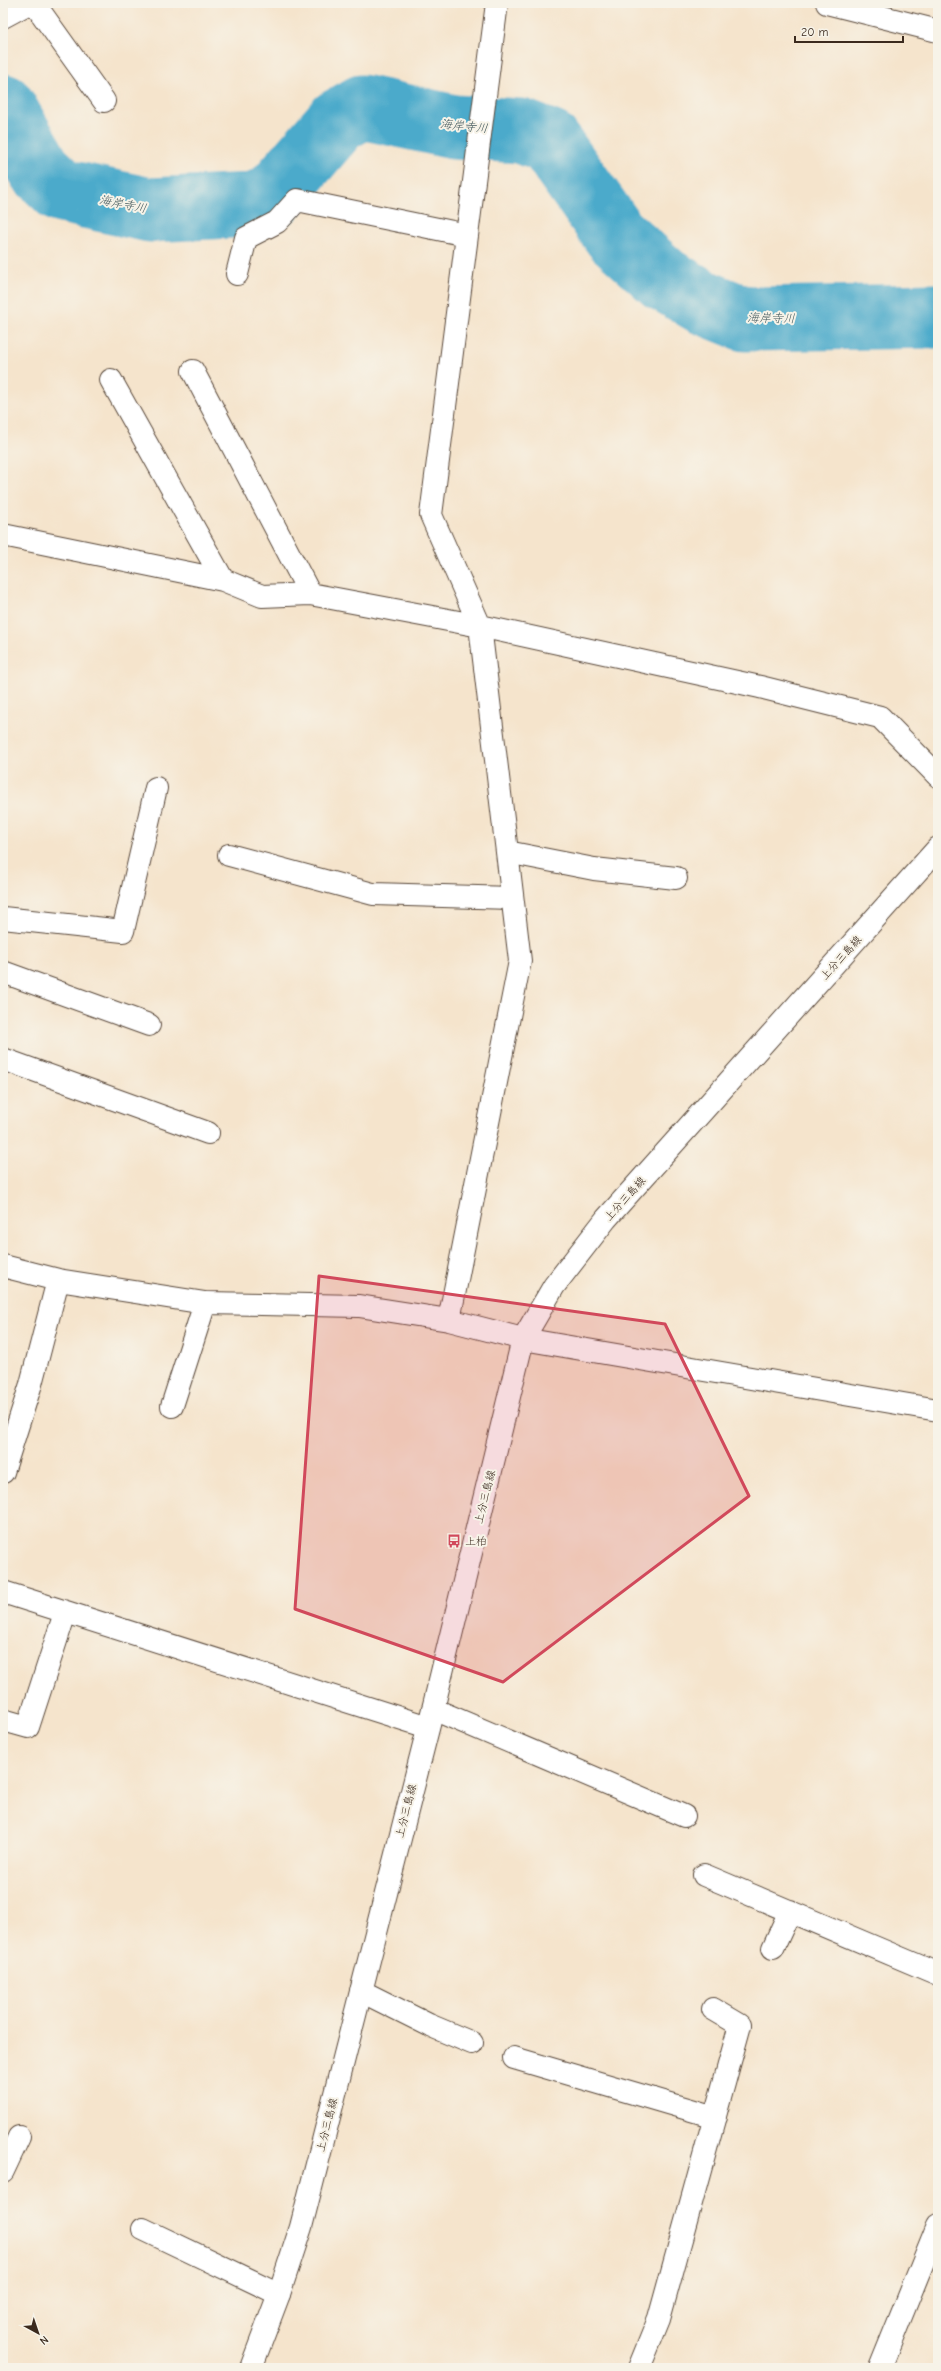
<svg xmlns="http://www.w3.org/2000/svg" width="941" height="2371" font-family="'Comic Neue','Klee One',sans-serif">
	<style>
		.lines { fill: none; stroke-linecap: round; stroke-linejoin: round }
		.river { stroke: #4caacb; stroke-width: 65 }
		.minor-casing { stroke: #574638; stroke-width: 24 }
		.secondary-casing { stroke: #574638; stroke-width: 24 }
		.minor { stroke: #fff; stroke-width: 22 }
		.secondary { stroke: #fff; stroke-width: 22 }
		.marked { fill: #d1495b; fill-opacity: 0.2; stroke: #d1495b; stroke-width: 3; stroke-linejoin: round }
		.labels { text-anchor: middle; dominant-baseline: central; stroke-width: 4; stroke-linejoin: round; paint-order: stroke }
		.street-label { font-size: 11px; fill: #3b2a1e; stroke: #f7f3e8 }
		.poi-label { font-size: 11px; fill: #3b2a1e; stroke: #f7f3e8; text-anchor: start }
		.water-label { font-size: 12px; font-style: italic; fill: #41575b; stroke: #f7f3e8 }
	</style>
	<rect width="100%" height="100%" fill="#f7f3e8"/>
	<filter id="ink" filterUnits="userSpaceOnUse"><feTurbulence type="fractalNoise" baseFrequency=".025" numOctaves="2"/><feDisplacementMap in="SourceGraphic" scale="8" xChannelSelector="R" yChannelSelector="G"/><feConvolveMatrix kernelMatrix="1 2 1 2 8 2 1 2 1" color-interpolation-filters="sRGB"/></filter>
	<filter id="wash" filterUnits="userSpaceOnUse"><feTurbulence type="fractalNoise" baseFrequency=".012" numOctaves="4" result="noise"/><feDisplacementMap in="SourceGraphic" scale="16" xChannelSelector="R" yChannelSelector="G"/><feGaussianBlur stdDeviation="0.9" result="paint"/><feColorMatrix in="noise" values="0 0 0 0 0 0 0 0 0 0 0 0 0 0 0 0 0 1.4 0 .05"/><feComposite in="paint" operator="in"/></filter>
	<g filter="url(#wash)">
		<rect width="100%" height="100%" fill="#f5e4cc"/>
		<g class="lines">
			<path class="river" d="M3 106 40 170 62 191 150 210 252 205 273 196 338 121 362 107 454 127 521 131 549 142 615 235 664 279 703 302 745 319 938 316"/>
		</g>
	</g>
	<g filter="url(#ink)">
		<g class="lines">
			<g class="minor-casing">
				<path id="minor" d="M34 3 104 101
					M827 3 938 31
					M3 17 29 3
					M237 274 246 238 277 222 297 200 467 235
					M193 371 310 594
					M111 380 223 580
					M3 535 223 580 262 596 310 594 480 626 760 687 880 717 938 776
					M507 852 594 869 676 878
					M229 855 373 894 512 898
					M3 918 123 931 156 788
					M3 972 149 1025
					M3 1059 208 1133
					M3 1266 58 1280 205 1303 359 1306 449 1320 523 1339 938 1410
					M449 1320 520 961 480 626 431 515 497 3
					M172 1406 205 1303
					M3 1472 31 1384 58 1280
					M3 1592 428 1727
					M433 1709 684 1816
					M3 1720 28 1727 65 1613
					M704 1875 938 1974
					M773 1948 790 1911
					M361 1991 429 2025 472 2043
					M514 2058 715 2117
					M3 2171 19 2137
					M143 2229 279 2294
					M639 2368 659 2319 740 2025 713 2009
					M880 2368 938 2225"/>
			</g>
			<g class="secondary-casing">
				<path id="secondary" d="M251 2368 279 2294 301 2227 433 1709 523 1339 554 1286 606 1219 938 848"/>
			</g>
			<use href="#minor" class="minor"/>
			<use href="#secondary" class="secondary"/>
		</g>
	</g>
	<path class="marked" d="M319 1276 665 1324 749 1496 503 1682 295 1609Z"/>
	<defs>
		<g id="bus-bare" transform="scale(1.08)"><path d="M-5-6H5V4H4V6H2V4H-2V6H-4V4H-5ZM-3.5-4V0h7V-4ZM-3.5 1.2v1.5H-2V1.2ZM2 1.2v1.5H3.5V1.2Z" fill="#d1495b" stroke="#f7f3e8" stroke-width="2.5" paint-order="stroke"/></g>
	</defs>
	<g fill-rule="evenodd">
		<use href="#bus-bare" x="454" y="1541"/>
	</g>
	<g class="labels">
		<g class="street-label">
			<text transform="translate(841 958) rotate(-48)">上分三島線</text>
			<text transform="translate(625 1199) rotate(-48)">上分三島線</text>
			<text transform="translate(485 1497) rotate(-76)">上分三島線</text>
			<text transform="translate(406 1811) rotate(-76)">上分三島線</text>
			<text transform="translate(327 2125) rotate(-76)">上分三島線</text>
		</g>
		<g class="poi-label">
			<text x="465" y="1541">上柏</text>
		</g>
		<g class="water-label">
			<text transform="translate(464 126) rotate(6)">海岸寺川</text>
			<text transform="translate(123 204) rotate(11)">海岸寺川</text>
			<text transform="translate(771 318) rotate(1)">海岸寺川</text>
		</g>
	</g>
	<rect width="941" height="2371" fill="none" stroke="#f7f3e8" stroke-width="16"/>
	<g transform="translate(38 2333) rotate(140)" stroke="#f7f3e8" stroke-width="3" paint-order="stroke">
	<path d="M0-3L7 15L0 10L-7 15Z" fill="#3b2a1e"/>
	<text y="-6" font-size="11" font-weight="bold" text-anchor="middle" fill="#3b2a1e">N</text>
	</g>
	<path d="M795 36v6h108v-6" fill="none" stroke="#3b2a1e" stroke-width="2"/>
	<text x="801" y="36" font-size="12" fill="#3b2a1e" stroke="#f7f3e8" stroke-width="3" paint-order="stroke">20 m</text>
</svg>
